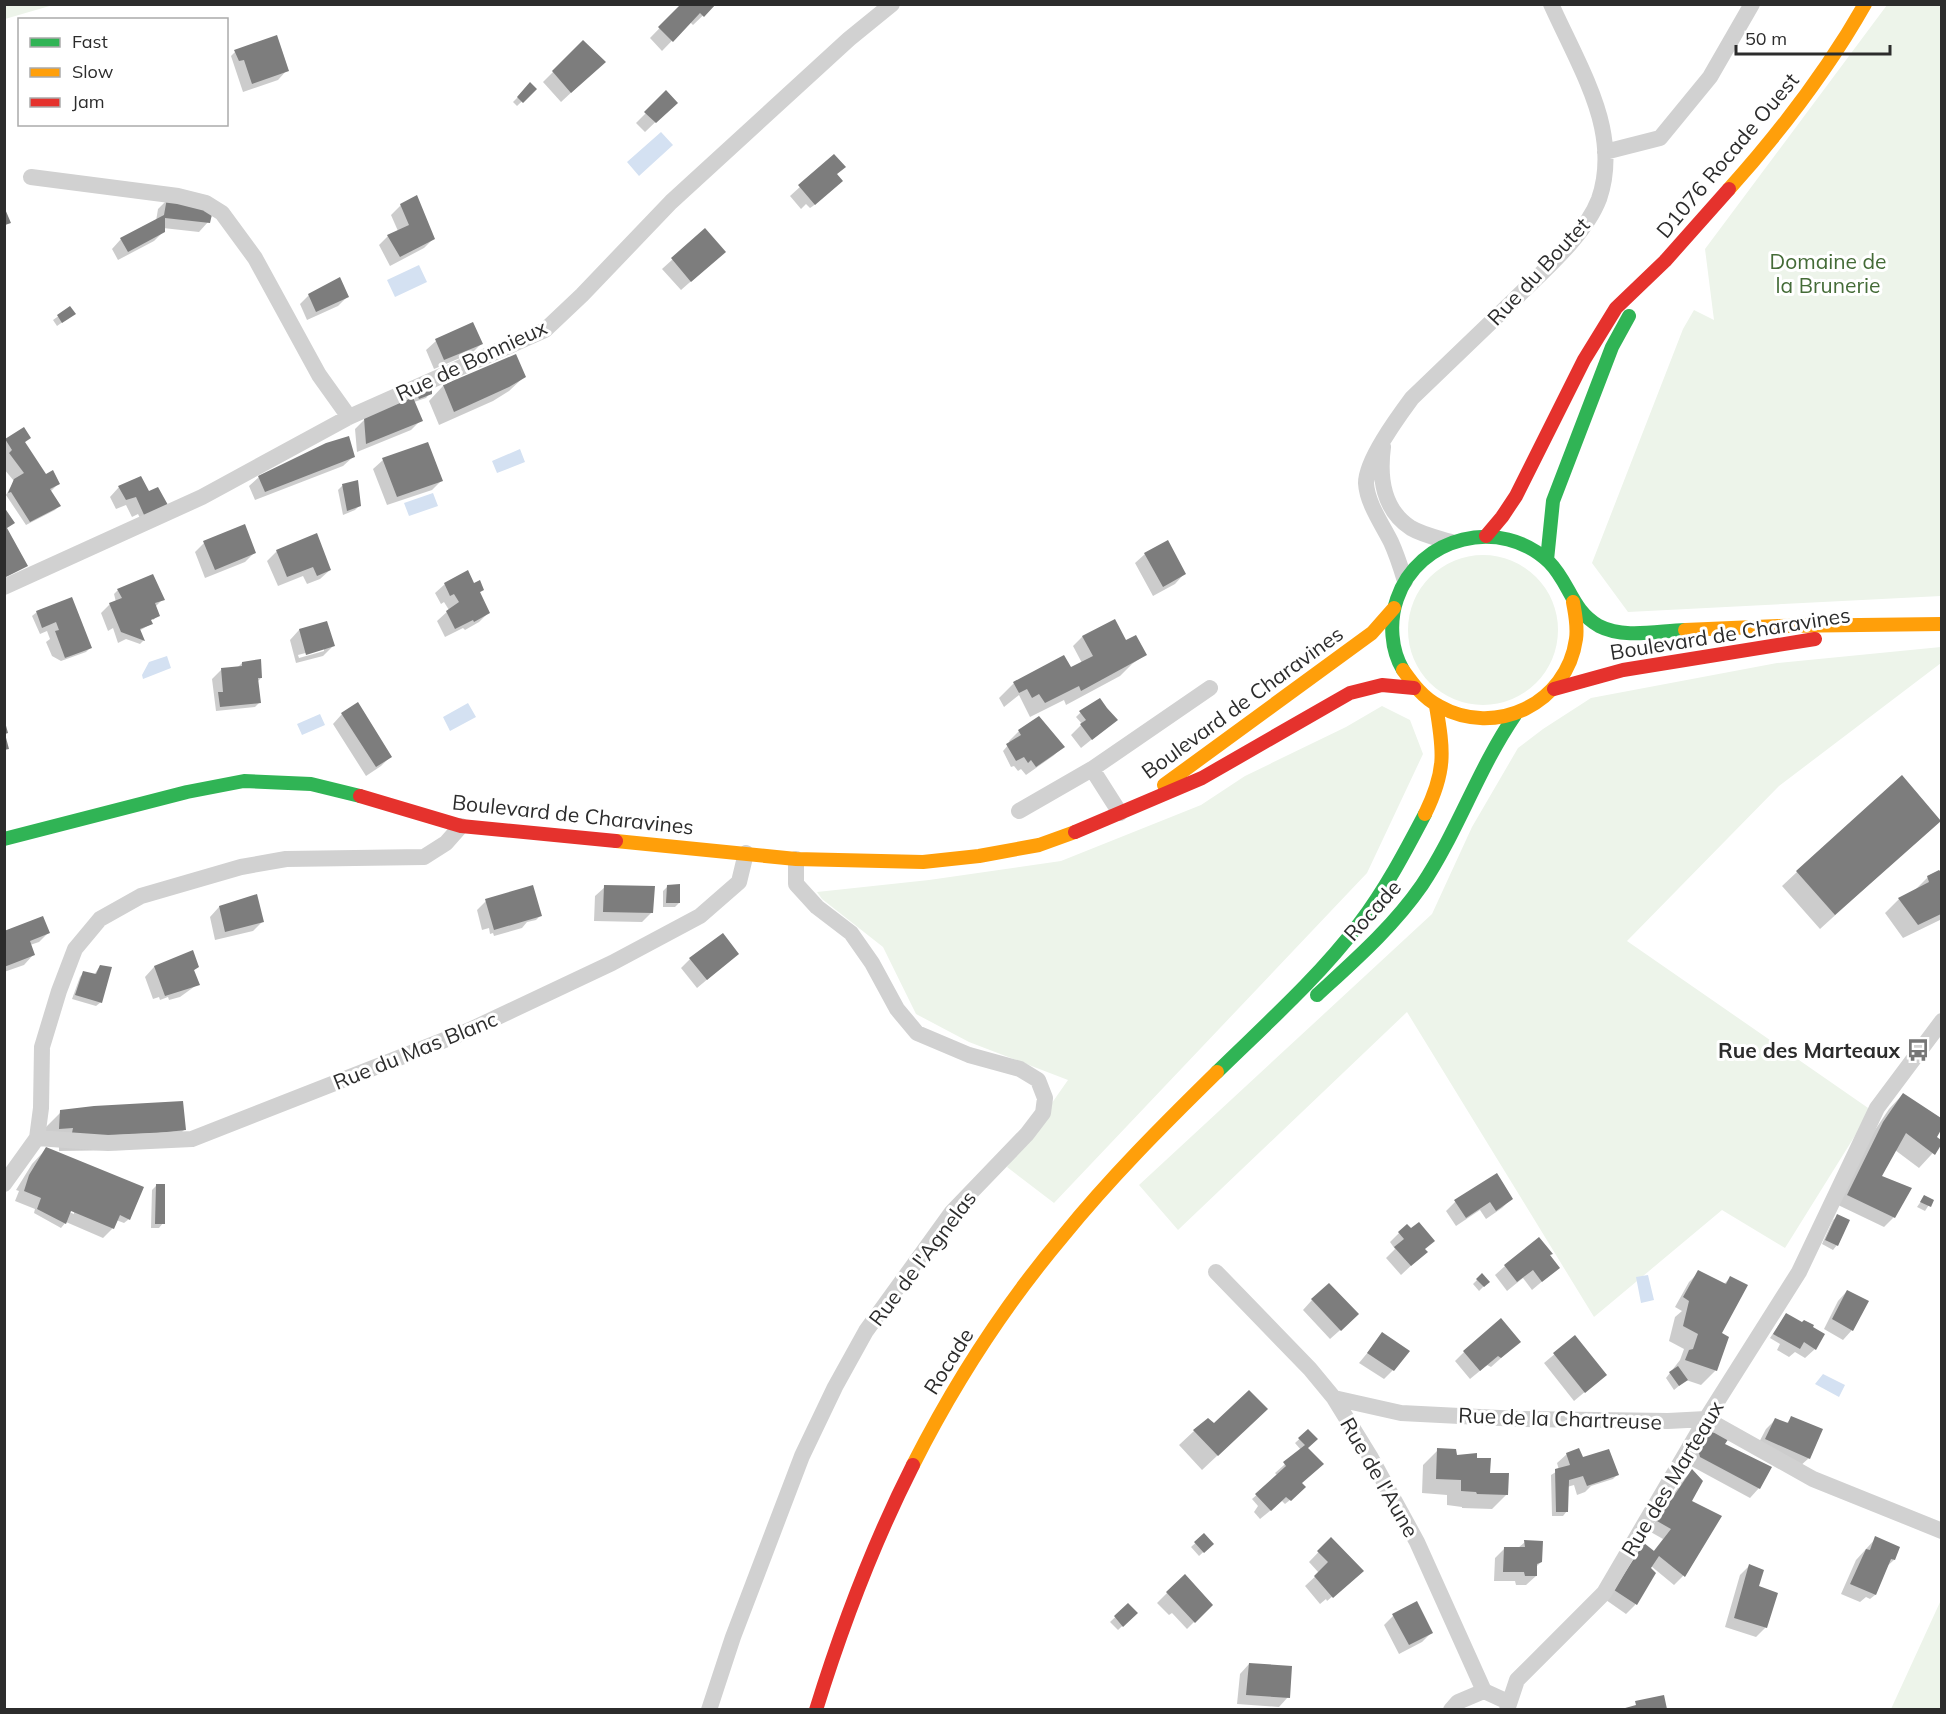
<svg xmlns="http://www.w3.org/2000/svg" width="1946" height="1714" font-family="Mulish,sans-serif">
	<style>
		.green { fill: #edf4ea }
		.water { fill: #d4e1f2 }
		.shadow { fill: #0003; fill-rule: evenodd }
		.building { fill: #7d7d7d }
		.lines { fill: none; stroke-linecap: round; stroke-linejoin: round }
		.street { stroke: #d1d1d1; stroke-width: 16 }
		.fast { stroke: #30b455; stroke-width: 14 }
		.slow { stroke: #ff9f0a; stroke-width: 14 }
		.jam { stroke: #e5322d; stroke-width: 14 }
		.labels { text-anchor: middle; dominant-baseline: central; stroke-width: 6; stroke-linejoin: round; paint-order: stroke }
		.street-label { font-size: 21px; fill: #2c2c2c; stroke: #fff }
		.park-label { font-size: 21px; fill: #446b37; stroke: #fff }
		.poi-label { font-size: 21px; font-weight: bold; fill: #2c2c2c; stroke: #fff; text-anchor: end }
	</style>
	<rect width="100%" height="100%" fill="#fff"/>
	<path class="green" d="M5 4H53V5L5 19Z
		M1887 5H1941V596L1628 612 1592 563 1683 329 1694 310 1714 320 1705 249Z
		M1408 630a75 75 0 1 1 150 0a75 75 0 1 1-150 0Z
		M1941 647V663L1779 786 1627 941 1871 1110 1785 1248 1722 1210 1594 1317 1407 1012 1178 1230 1139 1185 1432 914 1472 827 1518 748 1543 729 1591 698 1777 663Z
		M1382 706 1410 720 1423 754 1367 873 1054 1203 1007 1167 1068 1080 969 1042 916 1014 883 947 822 899 817 892 929 880 1061 861 1201 805 1245 776 1346 727Z
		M1941 1600V1709H1891Z"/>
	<path class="water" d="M661 132 673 145 639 176 627 162Z
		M419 265 427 282 395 297 387 280Z
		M520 449 525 462 497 473 492 461Z
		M433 493 438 506 409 516 404 503Z
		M167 656 171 668 143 679 142 675 149 662Z
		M468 703 476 717 450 731 443 717Z
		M320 714 325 725 302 735 297 724Z
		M1648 1275 1654 1300 1641 1303 1636 1277Z
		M1823 1374 1845 1385 1839 1397 1815 1384Z"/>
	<path class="shadow" d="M683 4 714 5 693 25 690 22 662 51 650 38Z
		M583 42 604 62 561 102 543 82Z
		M235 52 287 70 278 80 243 92 231 56Z
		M530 85 535 89 517 106 513 102Z
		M666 93V112L645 132 636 123Z
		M834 156 836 175 831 190 813 206 810 208 806 204 801 209 790 196Z
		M168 199 208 222 199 232 163 228 164 231 154 241 118 260 112 249 121 239 156 221 158 209Z
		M401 205 433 239 424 248 390 266 379 245 388 236 398 231 391 215Z
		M705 230V269L681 290 662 269Z
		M309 295 348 296 338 306 307 320 300 304Z
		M70 308 74 314 57 326 53 320Z
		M472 324 481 344 472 353 434 369 426 350 436 341Z
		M515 356 524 377 509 391 493 401 439 425 429 401 443 386Z
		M430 393 426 398 414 402 421 420 411 430 357 452 355 429 365 419 413 400 417 395Z
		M24 429 29 438 24 443 46 476 59 483 50 492 59 506 55 510 26 525 6 495 14 481 4 469V441Z
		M353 457 343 466 255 500 249 486 259 477Z
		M383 460 442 480 432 490 387 505 373 469Z
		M357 482 360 505 355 510 343 515 338 490 342 486Z
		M119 487 149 493 166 505 141 520 138 514 132 517 126 505 116 509 110 497Z
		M204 543 254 553 245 562 205 578 195 552Z
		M277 551 330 570 320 579 307 584 303 576 278 586 267 561Z
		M1145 554 1184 574 1175 584 1153 596 1135 563Z
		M445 584 474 585 483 590 479 593 488 613 479 622 465 630 463 628 445 637 437 621 449 610 444 602 441 604 435 593Z
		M118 590 163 599 155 607 159 615 153 620 152 615 149 618 151 624 139 631 144 640 140 644 126 639 118 643 113 628 108 631 101 613 110 604 116 602 114 594Z
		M71 599 90 648 86 652 61 661 52 656 46 642 50 639 47 631 40 634 32 616 37 612Z
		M1114 621 1125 641 1145 655 1132 664 1120 676 1066 705 1064 700 1030 717 1019 695 1004 707 999 698 1014 683 1063 657 1071 669 1082 663 1073 646 1082 637Z
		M326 623 333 646 323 656 296 663 290 640 299 630ZM324 648V651L299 658 298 655Z
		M242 663 261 678 257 682 259 703 255 707 216 711 212 679 221 670 237 668Z
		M1080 713 1116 720 1081 748 1071 735 1082 724 1076 717Z
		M342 714 390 757 381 766 366 776 333 724Z
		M1019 731 1063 747 1053 756 1026 775 1021 769 1018 771 1014 766 1011 767 1003 751 1010 743 1009 741Z
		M1939 821 1820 929 1782 886 1797 872Z
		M1942 873V919L1903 938 1885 913 1899 899 1913 892 1928 877Z
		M668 886 679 903 675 907H663V891Z
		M605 887 652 912 642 922 594 921 595 896Z
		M486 901 540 916 536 920 527 922 522 928 494 936 493 933 490 934 489 928 482 930 477 910Z
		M219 907 263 921 253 931 215 940 210 917Z
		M4 932 48 933 39 942 30 945 33 955 24 965 4 972Z
		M193 952 198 967 193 971 198 984 180 997 169 1000 168 997 160 1000 159 997 153 999 145 977 154 967Z
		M690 959 727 963 697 988 681 968Z
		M100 966 101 1002 96 1006 72 999 80 977 84 973 94 975Z
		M1903 1094 1942 1119V1127L1935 1138 1942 1143 1919 1168 1895 1150 1880 1177 1894 1217 1884 1227 1838 1205 1869 1139 1889 1109Z
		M61 1112 184 1130 175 1139 126 1150 59 1151V1142L45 1143 46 1127Z
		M46 1149 129 1219 124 1223 116 1220 113 1228 103 1238 66 1222 61 1228 34 1213 35 1209 15 1201 19 1191 16 1190 32 1164ZM52 1205 74 1211V1214Z
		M156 1186 163 1223 159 1228H151L152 1190Z
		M1924 1197 1932 1200 1925 1211 1917 1207Z
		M1511 1199 1502 1208 1486 1219 1480 1210 1456 1226 1446 1211 1455 1202Z
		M1838 1216 1837 1245 1833 1250 1822 1244 1833 1220Z
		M1399 1233 1424 1250 1416 1261 1401 1275 1386 1258 1395 1249 1390 1242Z
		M1505 1266 1558 1268 1532 1290 1523 1278 1507 1291 1495 1275Z
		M1699 1272 1724 1284 1730 1278 1716 1370 1701 1385 1686 1380 1674 1390 1666 1378 1680 1360 1684 1349 1669 1341 1675 1317 1682 1311 1675 1307 1689 1282Z
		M1482 1275 1488 1282 1479 1291 1473 1284Z
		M1847 1291 1852 1330 1843 1340 1824 1329 1838 1301Z
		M1312 1300 1347 1324 1330 1339 1303 1310Z
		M1786 1314 1815 1349 1805 1358 1795 1352 1789 1357 1777 1350 1780 1344 1770 1338Z
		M1383 1334 1393 1370 1384 1379 1359 1363Z
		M1575 1337 1605 1375 1574 1401 1544 1363Z
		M1509 1351 1491 1367 1487 1365 1470 1379 1455 1361 1464 1352Z
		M1791 1418 1809 1458 1799 1467 1756 1448 1766 1429 1776 1419 1786 1424Z
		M1251 1424 1202 1470 1179 1445 1194 1431 1214 1425Z
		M1308 1431 1306 1448 1295 1496 1285 1504 1282 1501 1260 1519 1254 1512 1258 1506 1252 1499 1278 1476 1275 1473 1301 1450 1295 1443Z
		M1711 1433 1723 1444 1759 1488 1750 1498 1691 1466 1690 1463 1701 1443Z
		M1438 1450 1456 1457 1489 1475 1507 1494 1492 1509 1462 1508V1507L1447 1505V1495L1422 1493 1423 1465Z
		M1567 1454 1617 1475 1613 1479 1591 1486 1585 1492 1577 1495 1574 1485 1567 1487V1511L1563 1516H1552L1551 1475 1559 1470 1557 1463Z
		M1692 1471 1683 1576 1674 1585 1651 1566 1649 1568 1654 1573 1635 1605 1626 1614 1606 1600 1640 1549 1644 1545 1653 1552 1663 1539 1649 1531 1683 1480Z
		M1204 1535 1212 1544 1199 1556 1191 1547Z
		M1876 1538 1894 1560 1885 1568 1875 1595 1870 1599 1866 1597 1860 1602 1841 1594 1856 1560Z
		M1331 1539 1352 1580 1327 1601 1326 1599 1320 1604 1305 1586 1319 1573 1309 1562Z
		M1525 1542 1541 1562 1536 1567V1576L1526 1585H1516L1515 1581H1494L1495 1558 1505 1548H1518Z
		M1749 1566 1758 1587 1766 1627 1756 1637 1725 1627 1740 1575Z
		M1184 1576 1211 1605 1187 1629 1172 1613 1169 1615 1157 1603Z
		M1128 1605 1136 1613 1118 1630 1110 1622Z
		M1393 1616 1432 1632 1422 1642 1399 1654 1384 1625Z
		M1249 1664 1288 1697 1279 1707 1237 1704 1240 1674Z"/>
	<path class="building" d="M681 4H716L704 17 700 13 673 42 658 27Z
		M277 35 289 71 252 84 244 60 239 61 234 50Z
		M583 40 606 62 571 93 552 71Z
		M530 82 537 89 523 103 517 97Z
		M666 90 678 103 656 123 644 112Z
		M834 154 846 167 837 174 843 181 815 205 798 185Z
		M417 195 435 239 400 257 387 235 409 225 400 204Z
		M167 198 213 210 210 223 165 218V232L128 252 120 238 164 215Z
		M5 209 11 223 5 225Z
		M705 228 726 252 691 282 671 258Z
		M340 277 349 297 316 312 308 294Z
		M70 306 76 314 62 323 57 315Z
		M473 322 483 344 444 360 435 339Z
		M516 354 526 377 509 387 454 412 443 385Z
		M432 389V394L419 399 417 394Z
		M412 395 423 421 366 444 364 418Z
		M24 427 31 438 25 442 46 474 53 470 60 484 50 489 61 506 30 522 11 492 8 493 14 479 24 473 9 453 12 450 5 439Z
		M349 436 355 457 265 492 258 476 326 443Z
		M428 442 443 481 397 497 382 458Z
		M141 476 149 491 158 487 168 505 145 517 136 497 126 500 118 486Z
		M358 480 361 506 347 511 342 484Z
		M4 507 15 523 7 528 28 566 4 578Z
		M245 524 256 553 215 570 203 541Z
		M317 533 331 570 317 576 313 567 287 577 276 550Z
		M1168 540 1186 574 1163 587 1144 553Z
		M468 570 474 583 480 580 484 590 480 592 490 613 474 622 473 620 455 629 446 611 459 602 454 594 450 596 444 583Z
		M153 574 165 600 155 603 160 616 151 620 153 624 140 629 145 641 121 632 109 603 122 598 117 589Z
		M72 597 92 648 65 658 55 631 59 630 56 622 42 628 36 611Z
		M1115 619 1126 640 1136 635 1147 655 1081 691 1079 686 1045 703 1039 694 1032 698 1027 689 1019 693 1013 682 1064 655 1071 667 1093 656 1082 636Z
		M327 621 335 646 306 655 299 629Z
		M261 659 262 678H258L261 703 220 707 218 692H223L221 668 242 666V662Z
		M1100 698 1107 708 1118 720 1092 740 1080 724 1086 720 1079 711Z
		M358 702 392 757 376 767 341 713Z
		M1039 716 1065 747 1036 767 1031 760 1028 763 1024 757 1016 761 1006 744 1021 735 1018 730Z
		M5 722 8 733 5 734 9 749 4 750Z
		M1902 775 1941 821 1835 915 1796 871Z
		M1939 870 1941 872V914L1918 925 1898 898 1929 882 1927 876Z
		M680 884V903H666L667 885Z
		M533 885 542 916 494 930 485 899Z
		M604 885 655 886 653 913 603 912Z
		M257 894 264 922 225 932 219 906Z
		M43 916 50 933 30 941 35 955 4 967V931Z
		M723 933 739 954 707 980 689 958Z
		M193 950 199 967 194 970 200 985 165 996 154 966Z
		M100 965 112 967 102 1003 75 995 83 971 96 974Z
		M1903 1093 1941 1118V1130L1937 1137 1941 1140V1145L1935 1155 1906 1133 1882 1176 1912 1188 1895 1218 1847 1195 1883 1122Z
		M183 1101 186 1130 157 1133 74 1137 72 1133 73 1128 59 1129 60 1110 94 1106Z
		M46 1147 144 1187 130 1220 120 1215 114 1229 71 1211 66 1224 37 1209 41 1198 24 1191 29 1175Z
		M1497 1173 1513 1199 1496 1211 1490 1202 1466 1218 1454 1200Z
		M156 1184H165V1224H155Z
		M1924 1195 1934 1200 1931 1207 1920 1202Z
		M1837 1214 1850 1220 1838 1246 1825 1240Z
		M1419 1222 1435 1241 1425 1249 1428 1252 1411 1266 1394 1247 1404 1239 1398 1232 1407 1224 1411 1228Z
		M1539 1237 1553 1254 1550 1255 1560 1268 1542 1282 1533 1270 1517 1282 1504 1265Z
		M1698 1270 1726 1284 1730 1276 1748 1285 1722 1333 1729 1337 1717 1371 1685 1360 1689 1350 1693 1349 1698 1334 1683 1326 1689 1301 1683 1297Z
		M1482 1273 1490 1282 1484 1287 1476 1279Z
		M1329 1283 1359 1314 1341 1331 1311 1299Z
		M1847 1290 1869 1301 1853 1331 1832 1319Z
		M1786 1313 1802 1322 1804 1320 1814 1325 1813 1327 1825 1334 1816 1350 1804 1342 1800 1349 1773 1334Z
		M1501 1318 1521 1342 1501 1358 1498 1356 1480 1371 1463 1351Z
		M1382 1332 1410 1351 1394 1371 1367 1353Z
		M1575 1335 1607 1375 1585 1393 1553 1353Z
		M1678 1366 1688 1380 1679 1386 1669 1372Z
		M1249 1390 1268 1409 1218 1456 1193 1430 1208 1418 1214 1423Z
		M1791 1416 1823 1429 1810 1459 1765 1439 1775 1418 1788 1423Z
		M1308 1429 1318 1439 1308 1448 1324 1464 1302 1483 1306 1487 1291 1501 1286 1497 1271 1511 1255 1494 1286 1466 1283 1462 1305 1445 1298 1438Z
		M1710 1432 1721 1433 1729 1438 1725 1444 1772 1467 1760 1489 1700 1457 1699 1453Z
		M1437 1448 1456 1449 1457 1455 1477 1453V1458H1491L1490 1473H1509L1508 1495 1477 1494 1476 1492 1461 1491V1480L1436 1479Z
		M1579 1448 1583 1457 1609 1449 1619 1475 1587 1486 1583 1476 1569 1480 1568 1512H1556L1555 1469 1570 1465 1566 1453Z
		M1692 1469 1703 1481 1692 1501 1722 1516 1685 1577 1659 1556 1651 1568 1656 1573 1637 1605 1614 1590 1644 1543 1654 1551 1671 1529 1657 1521Z
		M1204 1533 1214 1544 1204 1553 1194 1542Z
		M1875 1536 1900 1547 1895 1560 1891 1559 1876 1595 1850 1584 1866 1549 1870 1550Z
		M1331 1537 1364 1571 1333 1598 1314 1576 1328 1562 1317 1551Z
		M1524 1540 1543 1541 1542 1562 1537 1564V1576H1525L1524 1572H1503L1504 1547H1525Z
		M1749 1564 1764 1570 1759 1586 1778 1593 1767 1628 1734 1618Z
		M1185 1574 1213 1605 1195 1623 1166 1592Z
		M1417 1601 1433 1633 1409 1645 1392 1614Z
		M1128 1603 1138 1613 1123 1627 1114 1616Z
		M1249 1663 1292 1666 1290 1698 1246 1695Z
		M1664 1695 1667 1709 1665 1710H1618L1636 1705 1635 1701Z"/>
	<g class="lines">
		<path class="street" d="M1605 152 1660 138 1710 77 1752 4
			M31 177 178 196 206 203 222 213 255 258 319 375 349 417
			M1383 447C1379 477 1383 510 1411 528 1423 535 1438 538 1451 542
			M1405 581C1401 568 1397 555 1391 542 1382 524 1367 503 1366 483 1366 460 1398 417 1412 398 1446 365 1480 333 1514 300 1542 272 1585 236 1599 199 1607 176 1607 151 1602 127 1594 88 1568 42 1551 4
			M4 587 202 497 349 417 545 330 582 295 671 202 849 39 892 4
			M1092 769 1120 813
			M1019 811 1092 769 1210 688
			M37 1138 108 1143 192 1139 470 1030 612 963 700 916 739 882 746 853
			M4 1184 37 1138 41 1108 42 1047 59 991 75 949 100 919 141 896 241 867 286 859 424 857 446 843 461 826
			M1216 1272 1310 1369 1334 1398 1371 1458 1417 1542 1484 1691 1508 1702
			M1334 1398 1401 1413 1519 1419 1668 1421 1706 1419 1813 1479 1942 1531
			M709 1710 733 1637 802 1456 835 1387 866 1331 952 1212 1027 1134 1043 1113 1045 1098 1038 1080 1020 1069 969 1055 917 1033 897 1009 872 963 851 933 817 907 796 884V859
			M1451 1710 1458 1702 1484 1691
			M1507 1710 1517 1680 1604 1593 1706 1419 1799 1272 1877 1108 1942 1021"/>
		<path class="fast" d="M1547 560 1553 501 1612 347 1629 316
			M1403 670C1391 650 1389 622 1397 599 1418 536 1501 516 1549 562 1570 583 1571 610 1599 626 1624 639 1657 631 1685 630
			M4 839 187 792 244 781 311 784 360 796
			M1317 995C1354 961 1393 927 1422 885 1458 831 1478 769 1515 715
			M1217 1072C1265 1025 1318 978 1359 924 1385 890 1405 852 1425 814"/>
		<path class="slow" d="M1729 189C1781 131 1827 71 1865 4
			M1685 630 1778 626 1942 624
			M1403 670C1413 684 1423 698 1439 706 1495 738 1567 704 1576 639 1578 626 1575 614 1573 602
			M1164 785 1372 633 1394 608
			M1425 814C1446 771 1444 752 1436 706
			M616 841 796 859 923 862 979 856 1039 845 1075 832
			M913 1465C954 1384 1004 1306 1063 1236 1110 1178 1163 1125 1217 1072"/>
		<path class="jam" d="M1486 536 1502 517 1516 496 1584 360 1616 308 1665 261 1729 189
			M1554 689 1623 670 1815 639
			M360 796 461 826 616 841
			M1075 832 1202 778 1350 693 1382 685 1414 688
			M816 1710C842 1626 873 1544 913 1465"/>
	</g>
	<defs>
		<g id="bus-bare" transform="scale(1.8)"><path d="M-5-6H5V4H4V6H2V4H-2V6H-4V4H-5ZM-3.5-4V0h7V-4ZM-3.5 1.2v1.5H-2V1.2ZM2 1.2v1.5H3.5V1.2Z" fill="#767676" stroke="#fff" stroke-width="2.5" paint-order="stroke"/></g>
	</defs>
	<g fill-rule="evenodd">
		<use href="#bus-bare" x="1918" y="1050"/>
	</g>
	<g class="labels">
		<g class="street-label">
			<text transform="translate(1727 155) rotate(-50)">D1076 Rocade Ouest</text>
			<text transform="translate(1538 271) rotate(-47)">Rue du Boutet</text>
			<text transform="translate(471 360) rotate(-25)">Rue de Bonnieux</text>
			<text transform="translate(1730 633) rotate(-9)">Boulevard de Charavines</text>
			<text transform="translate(1242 702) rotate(-36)">Boulevard de Charavines</text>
			<text transform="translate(573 814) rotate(6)">Boulevard de Charavines</text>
			<text transform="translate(1372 910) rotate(-48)">Rocade</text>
			<text transform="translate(415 1050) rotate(-22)">Rue du Mas Blanc</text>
			<text transform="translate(922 1258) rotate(-53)">Rue de l'Agnelas</text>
			<text transform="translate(948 1361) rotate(-58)">Rocade</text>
			<text transform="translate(1560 1418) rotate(2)">Rue de la Chartreuse</text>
			<text transform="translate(1380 1477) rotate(60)">Rue de l'Aune</text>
			<text transform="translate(1672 1478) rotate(-59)">Rue des Marteaux</text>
		</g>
		<g class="park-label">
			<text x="1828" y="261">Domaine de<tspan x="1828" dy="24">la Brunerie</tspan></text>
		</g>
		<g class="poi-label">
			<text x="1900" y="1050">Rue des Marteaux</text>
		</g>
	</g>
	<rect width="1946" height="1714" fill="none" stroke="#2c2c2c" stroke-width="12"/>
	<rect x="18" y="18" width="210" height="108" fill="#ffffff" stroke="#ababab" stroke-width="1.5"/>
	<rect x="30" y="38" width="30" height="9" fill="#30b455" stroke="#ababab" stroke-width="1.5"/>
	<text x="72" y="48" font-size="18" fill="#2c2c2c">Fast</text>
	<rect x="30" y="68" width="30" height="9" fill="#ff9f0a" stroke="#ababab" stroke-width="1.5"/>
	<text x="72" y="78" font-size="18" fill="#2c2c2c">Slow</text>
	<rect x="30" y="98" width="30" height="9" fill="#e5322d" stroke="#ababab" stroke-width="1.5"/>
	<text x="72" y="108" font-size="18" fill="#2c2c2c">Jam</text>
	<path d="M1736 45v9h154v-9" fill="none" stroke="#2c2c2c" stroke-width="3"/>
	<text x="1745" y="45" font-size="18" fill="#2c2c2c" stroke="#ffffff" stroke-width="4.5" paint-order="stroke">50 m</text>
</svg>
